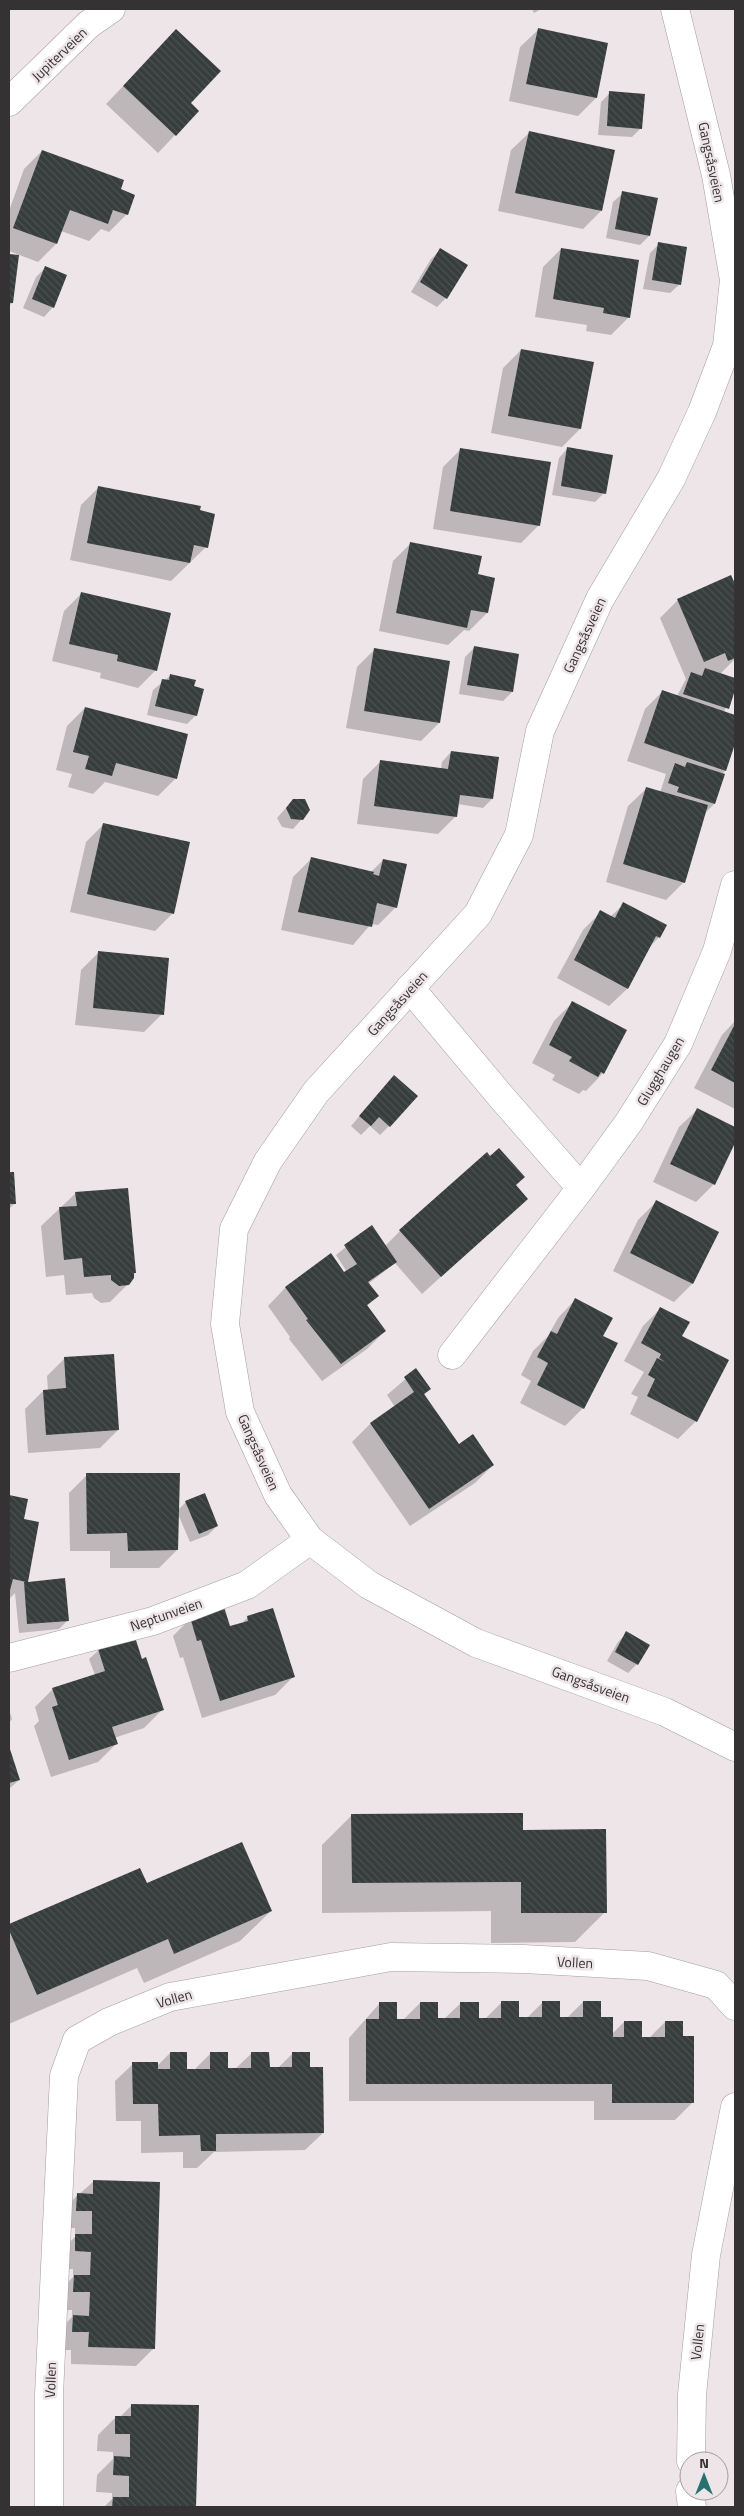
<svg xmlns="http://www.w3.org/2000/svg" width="744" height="2516" font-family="'Titillium Web',sans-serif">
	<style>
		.shadow { fill: #0003 }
		.building { fill: url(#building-back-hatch) }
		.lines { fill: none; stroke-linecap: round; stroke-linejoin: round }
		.minor-casing { stroke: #a49da0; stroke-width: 29 }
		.tertiary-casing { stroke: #a49da0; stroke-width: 29 }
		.minor { stroke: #fff; stroke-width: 28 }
		.tertiary { stroke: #fff; stroke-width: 28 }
		.labels { text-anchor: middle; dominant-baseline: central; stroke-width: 5; stroke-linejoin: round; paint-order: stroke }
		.street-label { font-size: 14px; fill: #353233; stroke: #ede5e8 }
	</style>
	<defs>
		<pattern id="building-back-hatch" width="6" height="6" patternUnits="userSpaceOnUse" patternTransform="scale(1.25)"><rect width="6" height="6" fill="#363d3c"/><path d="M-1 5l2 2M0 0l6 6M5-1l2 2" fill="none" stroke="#4b5150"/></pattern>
	</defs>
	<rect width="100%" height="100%" fill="#ede5e8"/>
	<path class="shadow" d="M532 9H541L534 13Z
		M538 30 607 44 596 98 578 116 509 101 520 47Z
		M176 31 189 103 175 135 158 153 106 104Z
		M610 93 641 128 632 137 598 135 601 102Z
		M529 133 601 211 583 229 498 211 511 150Z
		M42 151 119 190 127 214 109 232 101 229 89 241 61 231 56 244 38 262 9 251V211L24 169Z
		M623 193 649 236 640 245 606 238 613 202Z
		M659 244 680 284 670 293 643 289 650 253Z
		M561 249 629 317 611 335 586 331 587 325 535 317 543 267Z
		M440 250 446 298 437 307 411 292 431 259Z
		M9 255 18 256 12 303 9 306Z
		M45 268 53 307 44 317 23 308 36 277Z
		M521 350 593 363 580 429 562 447 491 433 503 368Z
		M568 448 604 493 595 502 552 495 559 458Z
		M461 449 539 525 521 543 433 529 443 467Z
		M99 487 199 511 206 547 171 581 70 560 81 505Z
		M411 543 487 613 469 631 464 630 448 645 379 631 393 561Z
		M731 577 735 588V659L720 674 735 680V686L724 712 735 716V740L725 771 721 775 714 804 705 813 684 882 666 900 606 882 628 806 646 789 660 793 666 774 627 761 645 709 663 691 677 696 686 679 660 618 678 600Z
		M82 593 156 670 138 688 100 678 101 673 52 661 64 611Z
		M474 648 512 692 503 701 459 694 465 657Z
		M375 649 439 723 421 741 346 728 357 667Z
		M171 675 193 687 196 715 187 724 147 715 153 690Z
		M85 708 176 778 158 796 105 782 93 794 68 787 72 774 56 770 67 726Z
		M451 752 492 799 483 808 458 804 456 816 438 834 357 824 363 779 381 761 441 769 442 762Z
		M293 800 302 819 293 829 282 827 277 818Z
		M104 824 173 913 155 931 70 912 86 842Z
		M311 859 371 872 383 860 396 907 378 925 371 924 353 945 281 930 293 877Z
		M624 904 659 937 648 949 627 989 609 1006 557 978 583 930 601 912 610 917Z
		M99 952 162 1014 144 1032 75 1025 81 970Z
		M572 1003 603 1073 586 1091 583 1090 579 1094 552 1080 555 1075 532 1063 554 1021Z
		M735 1021V1109L694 1088 722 1035Z
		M394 1076 389 1126 380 1135 370 1126 361 1135 351 1126Z
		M697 1110 735 1128V1140L714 1184 696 1202 653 1182 679 1127Z
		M13 1173 15 1203 9 1209V1174Z
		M514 1186 526 1199 422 1294 395 1263 368 1284 377 1296 367 1306 385 1331 367 1349 322 1381 289 1339 290 1337 268 1306 285 1288 330 1255 344 1274 347 1272 336 1255 371 1227 385 1246 400 1231Z
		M76 1193 135 1273 128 1284 110 1302 101 1303 94 1298 92 1293 66 1295 64 1275 46 1277 41 1226Z
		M656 1202 717 1233 692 1284 674 1302 613 1271 638 1220Z
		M575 1300 602 1336 583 1408 565 1426 520 1403 531 1381 521 1375 533 1351 548 1336 558 1318Z
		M661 1308 681 1336 696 1421 678 1439 630 1414 638 1397 631 1394 644 1372 624 1361 643 1326Z
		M65 1358 118 1430 100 1448 28 1453 25 1409 43 1391H48L47 1376Z
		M416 1370 429 1389 424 1395 458 1446 493 1465 475 1483 410 1526 352 1442 370 1424 395 1407 387 1395Z
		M87 1475 178 1510 186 1502 217 1526 208 1535 190 1542 178 1514 177 1550 159 1568H110V1551H70L69 1493Z
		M9 1496 27 1500 23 1520 26 1583 68 1620 59 1629 19 1633 15 1593 9 1599Z
		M248 1617 293 1677 275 1695 202 1718 183 1657 180 1658 173 1636 191 1618 229 1628 241 1624Z
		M627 1633 637 1664 628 1673 607 1661 618 1642Z
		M99 1650 141 1658 162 1710 144 1728 114 1738 116 1744 98 1762 51 1777 34 1726 39 1721 35 1707 53 1689 95 1675 89 1659Z
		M9 1709 12 1719 9 1723Z
		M9 1748 19 1780 9 1789Z
		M352 1815 522 1831 605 1912 575 1942 491 1943V1911L322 1913V1845Z
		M139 1869 146 1885 271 1911 240 1941 144 1983 137 1968 9 2024V1925Z
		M502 2002 518 2019H526L543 2002 559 2018H567L583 2002 600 2018 612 2034 624 2022 641 2038H649L665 2022 681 2038 693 2102 675 2120H594V2101H349V2038L380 2003 396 2020H403L420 2003 436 2019H444L461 2003 478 2019H485Z
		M170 2053 186 2070H194L211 2053 227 2069H235L252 2053 268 2069H277L293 2053 309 2069 323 2133 305 2150 214 2152 197 2168H183V2152L141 2153V2121H116L115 2081 133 2064 156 2067Z
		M94 2181 154 2348 136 2366 71 2364V2350H55V2334L72 2317V2310H56V2294L73 2277V2269H57L58 2253 75 2237V2228H59V2212Z
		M132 2405 198 2407 195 2507H104L112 2499V2493L96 2492 97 2475 113 2459V2452L97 2451 98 2435 116 2417H120Z"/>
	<path class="building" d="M538 28 608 43 597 98 526 84Z
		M176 29 221 71 191 103 199 111 176 136 123 86Z
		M609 91 645 94 642 129 607 126Z
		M529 131 615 150 602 211 515 193Z
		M42 150 124 180 121 189 135 195 128 215 113 210 108 224 70 210 57 244 13 228Z
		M622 191 658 198 650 236 615 229Z
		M658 242 687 247 681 285 652 280Z
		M440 248 468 265 447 299 420 282Z
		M561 248 639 260 630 318 603 313 604 308 553 299Z
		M9 254 19 255 13 303H9Z
		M45 266 67 275 54 308 32 299Z
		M521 349 594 362 581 429 508 416Z
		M567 447 613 455 606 494 561 486Z
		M460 448 551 462 540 526 450 511Z
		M98 486 201 506 200 510 215 514 208 548 194 545 190 563 87 543Z
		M410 542 482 556 478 574 495 578 488 613 471 610 467 628 396 613Z
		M731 575 735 584V658L728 661 725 653 704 662 677 599Z
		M81 592 171 613 157 671 117 661 118 655 69 644Z
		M474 646 519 654 513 692 467 685Z
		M374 648 450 661 440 723 364 711Z
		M705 668 735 678V690L729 709 683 694 691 672 702 676Z
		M170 674 196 680 194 686 204 689 197 716 155 706 162 679 169 680Z
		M662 690 735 715V744L726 771 644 743Z
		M85 707 188 734 177 779 116 763 112 776 85 769 89 756 73 752Z
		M451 751 499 757 493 799 460 795 457 817 374 806 380 760 448 769Z
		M687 762 725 774 715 804 677 792 679 787 668 783 675 763 685 767Z
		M646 787 708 805 685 883 623 864Z
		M293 799H305L310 810 303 820 291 819 286 808Z
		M103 823 190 842 174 914 87 894Z
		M311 857 374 872 373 874 379 876 383 859 407 864 397 908 377 903 372 927 298 912Z
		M623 902 667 925 660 938 656 936 628 989 574 960 600 910 615 918Z
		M98 951 169 958 164 1015 93 1008Z
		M572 1001 627 1030 604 1074 601 1072 598 1077 569 1061 572 1057 549 1045Z
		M735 1024V1083L711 1070Z
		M394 1075 418 1096 390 1127 379 1117 371 1126 359 1116Z
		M697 1108 735 1127V1143L715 1185 670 1164Z
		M499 1148 525 1177 516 1185 528 1199 441 1277 399 1230 487 1152 490 1156Z
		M9 1172H14L16 1204H9Z
		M128 1188 136 1273H134V1278L129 1285 119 1286 111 1280V1275L84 1277 82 1258 64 1260 59 1207 77 1206 75 1192Z
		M656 1200 719 1232 693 1284 630 1253Z
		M372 1225 397 1262 368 1282 379 1296 367 1305 386 1331 341 1364 306 1320 308 1319 285 1287 331 1253 344 1272 357 1264 344 1245Z
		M575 1298 613 1318 603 1336 618 1343 584 1409 537 1385 548 1363 537 1357 551 1331 557 1334Z
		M660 1307 690 1322 682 1336 729 1360 697 1422 647 1396 655 1379 648 1375 657 1358 665 1362 659 1358 661 1354 641 1343Z
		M114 1354 119 1430 46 1435 43 1390 66 1388 64 1357Z
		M416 1368 431 1389 424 1394 459 1444 473 1434 494 1465 429 1509 370 1423 414 1392 404 1377Z
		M86 1473H180L178 1550 128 1551 127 1533 87 1534Z
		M205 1493 218 1526 199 1534 185 1501Z
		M9 1495 28 1499 24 1519 39 1522 28 1582 65 1578 69 1621 27 1624 24 1582H26L13 1579 9 1594Z
		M224 1607 230 1626 248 1621 247 1616 273 1608 295 1677 220 1701 201 1640 197 1641 190 1617Z
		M626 1631 650 1645 638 1665 615 1652Z
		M135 1637 142 1659 146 1657 164 1710 112 1727 118 1744 69 1760 52 1707 58 1705 52 1688 105 1671 98 1649Z
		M9 1746 20 1780 9 1783Z
		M523 1813V1830L606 1829 607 1913H521V1882L352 1883 351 1814Z
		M242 1842 272 1911 174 1954 168 1939 37 1995 9 1930V1924L140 1868 147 1883Z
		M501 2001H519V2017H542V2001H560V2017H583V2001H601V2017H613V2037H624V2021H642V2037H665V2021H683V2036H694V2103H612V2084H366V2019H379V2002H397V2019H420V2002H438V2018H460V2002H479V2018H501Z
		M170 2052H187V2069H210V2052H228V2068H251V2052H269L270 2067H292V2052H310V2067H323L324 2133 216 2134V2151H201L200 2135 159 2136 158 2104H133L132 2062H158V2069H170Z
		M93 2180 160 2182 155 2349 88 2347 89 2332H72L73 2315 89 2316 90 2292H73L74 2275H90L91 2252 75 2251V2234H92V2211H76L77 2193 93 2194Z
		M131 2404 199 2405 196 2507H112L113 2497H129V2476L113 2475 114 2456 130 2457V2434H115V2416H131Z"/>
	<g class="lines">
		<g class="minor-casing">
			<path id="minor" d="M9 102 89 24 111 9
				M410 988 503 1099 581 1188 629 1122 678 1044 717 951 735 885
				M452 1355 581 1188
				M9 1658 153 1621 247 1585 310 1540
				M691 2461 692 2395 706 2255 735 2107
				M690 2491 692 2507
				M49 2507V2395L64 2076 77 2040 109 2022 170 1997 391 1957 524 1959 648 1966 716 1985 735 2006"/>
		</g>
		<g class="tertiary-casing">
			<path id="tertiary" d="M675 9 716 175 734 280 727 346 702 412 671 479 600 599 540 731 519 835 478 914 316 1092 268 1161 234 1229 225 1324 240 1412 278 1495 310 1540 369 1585 476 1643 665 1712 735 1747"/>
		</g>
		<use href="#minor" class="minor"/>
		<use href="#tertiary" class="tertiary"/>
	</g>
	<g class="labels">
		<g class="street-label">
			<text transform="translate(59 54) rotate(-44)">Jupiterveien</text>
			<text transform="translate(712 162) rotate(78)">Gangsåsveien</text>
			<text transform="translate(584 635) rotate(-65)">Gangsåsveien</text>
			<text transform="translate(397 1003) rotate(-48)">Gangsåsveien</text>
			<text transform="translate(660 1071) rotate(-59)">Glugghaugen</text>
			<text transform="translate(259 1452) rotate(66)">Gangsåsveien</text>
			<text transform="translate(166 1614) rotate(-19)">Neptunveien</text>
			<text transform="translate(591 1684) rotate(20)">Gangsåsveien</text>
			<text transform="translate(575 1962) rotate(3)">Vollen</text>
			<text transform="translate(174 1998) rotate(-16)">Vollen</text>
			<text transform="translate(697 2342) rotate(-84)">Vollen</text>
			<text transform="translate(50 2380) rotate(-88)">Vollen</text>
		</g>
	</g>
	<rect width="744" height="2516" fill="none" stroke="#353233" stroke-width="20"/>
	<g transform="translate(704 2476)"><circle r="24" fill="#ede5e8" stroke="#a39da0"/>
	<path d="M0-4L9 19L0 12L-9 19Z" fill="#27716f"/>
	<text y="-8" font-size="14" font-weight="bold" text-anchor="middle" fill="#353233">N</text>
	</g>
</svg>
